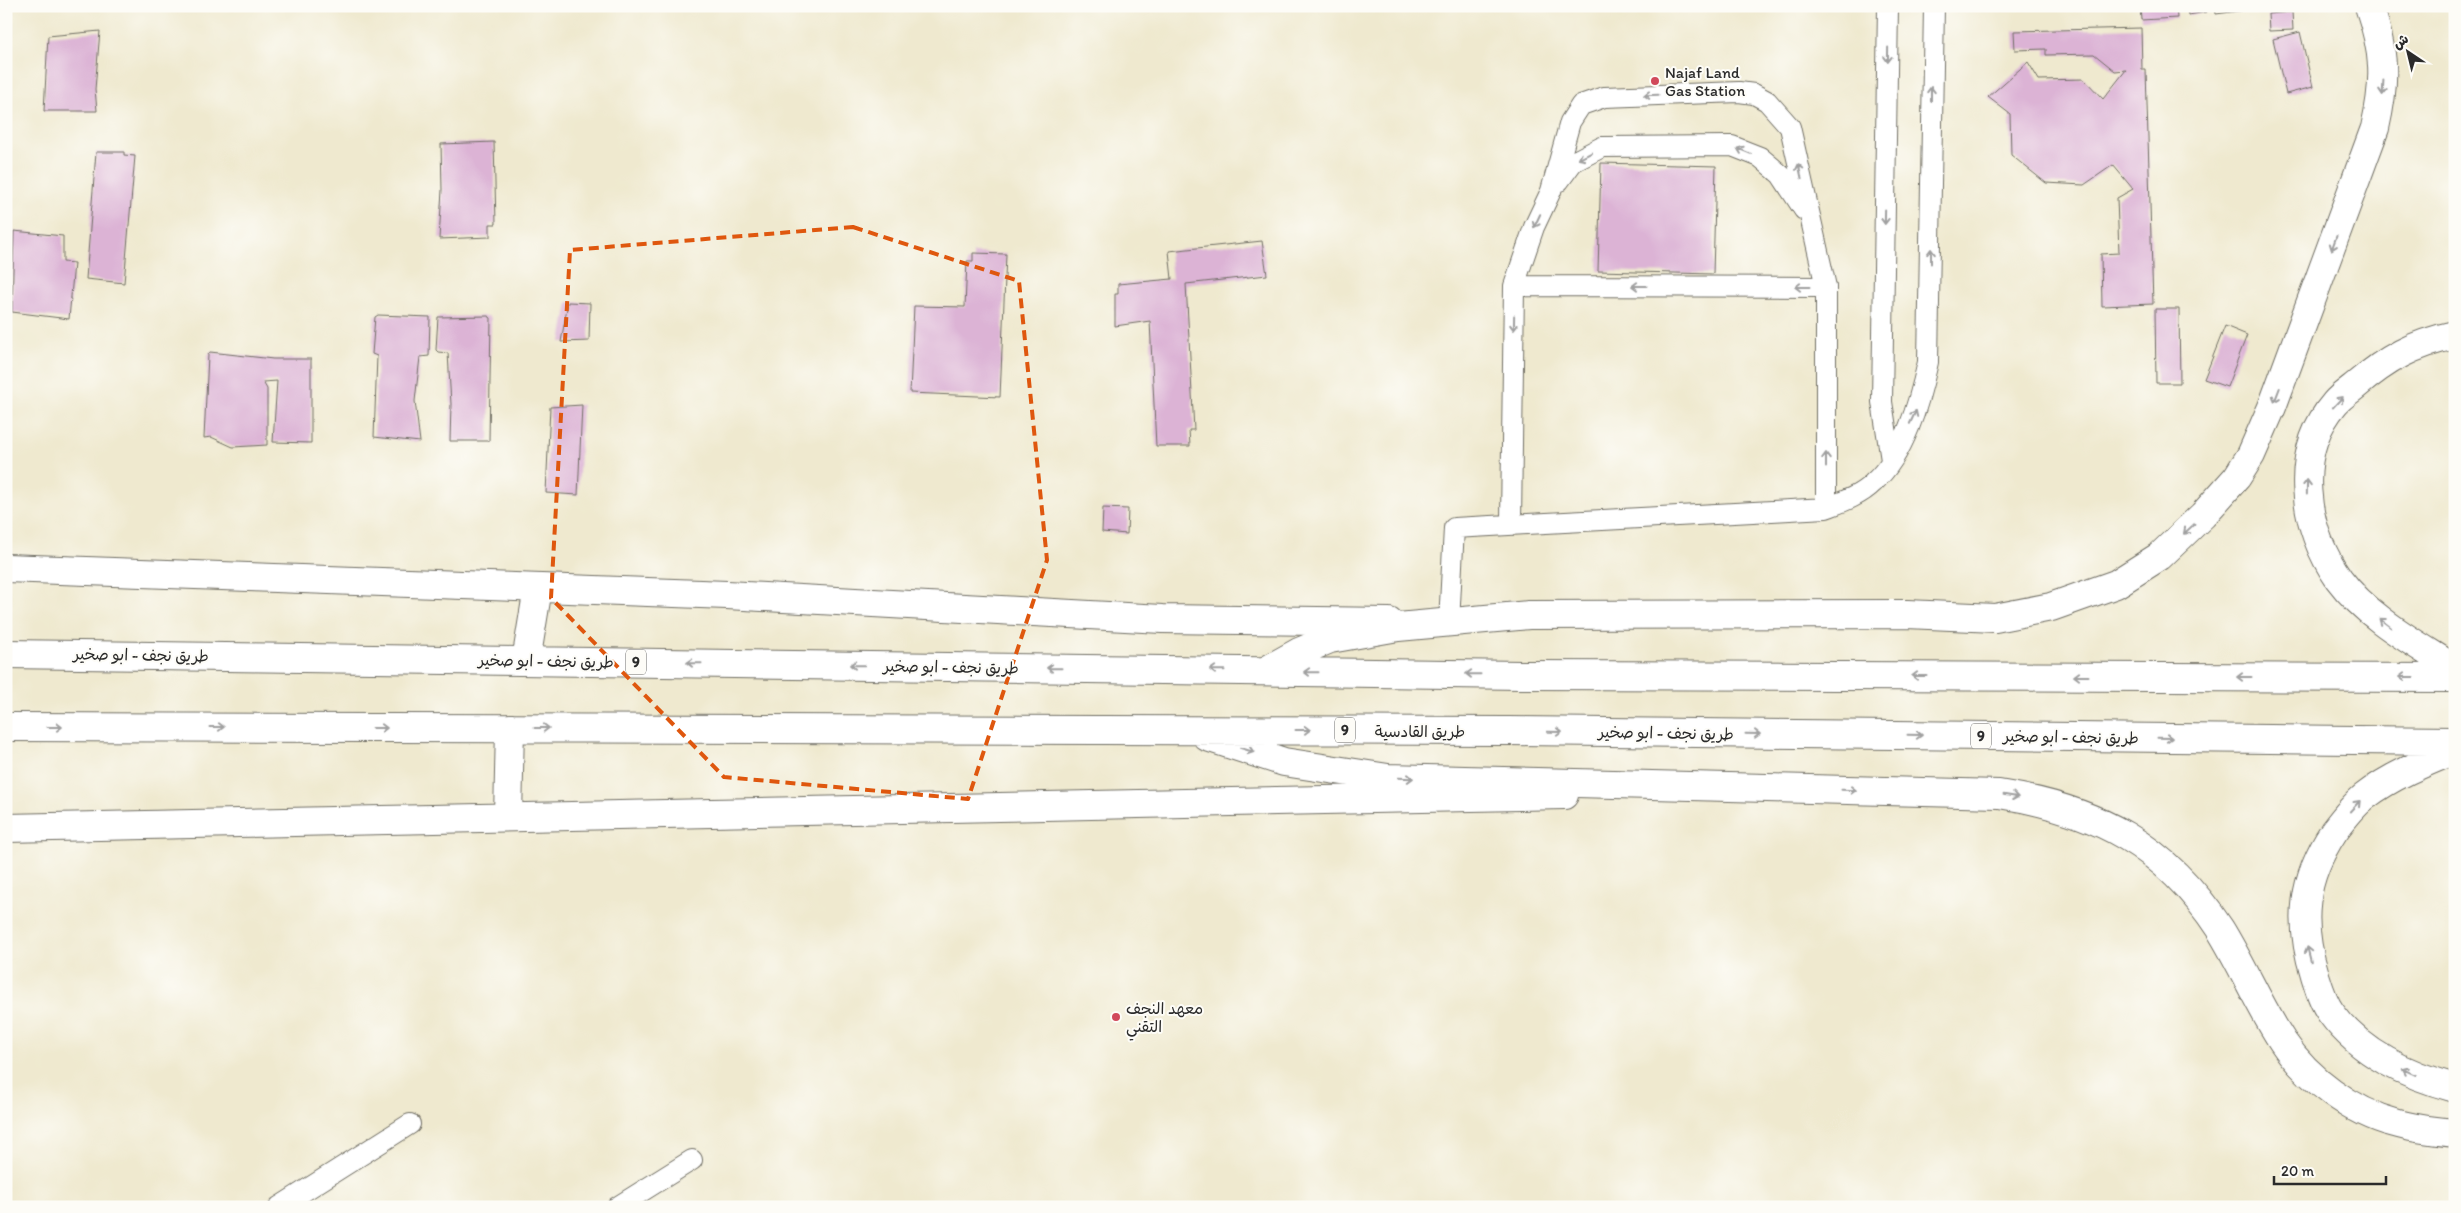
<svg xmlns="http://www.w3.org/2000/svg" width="2461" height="1213" font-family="Itim,'Playpen Sans Arabic',sans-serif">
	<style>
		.building { fill: #dcb3d5 }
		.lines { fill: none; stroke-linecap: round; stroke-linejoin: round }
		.lane-casing { stroke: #706e64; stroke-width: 22 }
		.secondary-casing { stroke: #706e64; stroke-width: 30 }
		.highway-casing { stroke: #706e64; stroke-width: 30 }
		.lane { stroke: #fff; stroke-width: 20 }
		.secondary { stroke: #fff; stroke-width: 28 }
		.highway { stroke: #fff; stroke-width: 28 }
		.oneway { stroke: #a0a0a0 }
		.marked { fill: none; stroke: #df570e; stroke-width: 4; stroke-dasharray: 10 6; stroke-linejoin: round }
		.poi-dot { fill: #d1495b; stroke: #fdfcf7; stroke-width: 2 }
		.labels { text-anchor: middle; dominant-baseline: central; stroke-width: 4; stroke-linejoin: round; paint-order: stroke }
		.shield { fill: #fdfcf7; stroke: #6a6a68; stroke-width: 1 }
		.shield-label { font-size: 15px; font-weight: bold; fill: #2b2b2b }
		.poi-label { font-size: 16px; fill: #2b2b2b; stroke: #fdfcf7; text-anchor: start }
		.street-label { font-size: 16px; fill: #2b2b2b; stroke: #fdfcf7 }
	</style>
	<rect width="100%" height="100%" fill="#fdfcf7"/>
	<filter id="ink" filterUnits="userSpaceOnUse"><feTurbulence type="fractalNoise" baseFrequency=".02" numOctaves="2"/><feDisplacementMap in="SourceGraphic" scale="10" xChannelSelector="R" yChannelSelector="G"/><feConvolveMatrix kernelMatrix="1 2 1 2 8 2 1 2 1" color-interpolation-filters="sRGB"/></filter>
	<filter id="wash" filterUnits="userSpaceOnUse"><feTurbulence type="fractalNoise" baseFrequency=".0096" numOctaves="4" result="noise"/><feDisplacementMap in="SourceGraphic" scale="20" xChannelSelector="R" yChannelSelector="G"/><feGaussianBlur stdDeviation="1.12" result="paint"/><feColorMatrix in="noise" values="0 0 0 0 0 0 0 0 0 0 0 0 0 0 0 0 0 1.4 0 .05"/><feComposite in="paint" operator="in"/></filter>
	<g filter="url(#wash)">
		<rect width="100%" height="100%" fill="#efe9cf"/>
		<g id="blocks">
			<path class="building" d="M2140 6H2176L2177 18 2141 20Z
				M2187 6H2207V12L2188 15Z
				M2215 6H2269V7L2216 14Z
				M2292 12 2293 30 2269 31 2268 14Z
				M2141 28 2142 70H2146L2153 304 2102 306 2101 254 2119 253 2117 198 2133 189 2113 165 2084 185 2046 183 2011 155 2010 114 1988 97 2028 62 2039 80 2084 79 2103 99 2126 70 2115 71 2094 54 2046 55V49L2015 50 2014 31Z
				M100 31 95 89 97 111H44L48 36Z
				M2300 32 2313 87 2286 94 2273 39Z
				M494 142 496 224H490V237L439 239 442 190 441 144Z
				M96 152H124V155L135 156 124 283 86 279Z
				M1601 163 1716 166 1713 274 1598 271Z
				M14 231 63 236V262L74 263 69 319 12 312Z
				M1262 241 1267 275 1186 284 1194 430H1189L1190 446H1156L1150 321 1115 326V294H1118V284L1172 279 1169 251Z
				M973 253 1006 254 1000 397 910 393 914 306 965 307 967 261H973Z
				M568 302 590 303 589 341 561 342Z
				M2155 309H2179L2180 383H2156Z
				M378 315 430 317 429 356 420 357 415 401 420 442 374 437 377 356 372 354 375 317Z
				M488 316 491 318 489 441H450L451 404 448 353 438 352 436 350 438 317Z
				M2225 326 2247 335 2227 387 2204 379Z
				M210 352 273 359H311V443L273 442 277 381 263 382 267 389V445L233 447 211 437 204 438 208 355Z
				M6 403 9 451H6Z
				M582 405 578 495 546 493 550 407Z
				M1103 508 1128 509 1127 534 1102 532Z"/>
		</g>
	</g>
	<g filter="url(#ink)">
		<use href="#blocks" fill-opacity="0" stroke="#706e64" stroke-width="1"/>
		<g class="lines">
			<g class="lane-casing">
				<path id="lane" d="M1888 6 1882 402 1891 460
					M1559 181 1573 162 1602 147 1732 146 1760 157 1781 175 1804 210
					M1514 286 1534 227 1551 191 1570 122 1581 105 1604 97 1739 92 1754 94 1767 101 1790 127 1826 287
					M1511 523 1514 286 1826 287V508
					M1449 623 1454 528 1826 508C1842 502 1860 496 1873 483 1905 454 1919 403 1928 362L1934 6
					M279 1207 410 1124
					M617 1207 692 1160"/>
			</g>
			<g class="secondary-casing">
				<path id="secondary" d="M6 568 727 595 1162 619 1389 622
					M6 828 1564 795"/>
			</g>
			<g class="highway-casing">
				<path id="highway" d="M2455 335C2413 344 2388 358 2355 386 2349 391 2341 396 2335 403 2292 453 2303 528 2339 579 2368 618 2415 643 2455 669
					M6 654 1522 675 2455 678
					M526 661 538 588
					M1267 670 1299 652 1330 639 1398 627 1529 615 1907 614 1995 618 2051 607 2116 584 2160 556 2203 515 2237 477 2251 455 2272 407 2375 128C2386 80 2385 53 2369 6
					M6 727 1507 731 2455 741
					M1207 737 1284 762 1388 778 1999 794C2096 809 2165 845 2220 929 2243 966 2259 1006 2283 1042 2307 1078 2352 1112 2395 1123 2414 1129 2435 1131 2455 1133
					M2455 750C2423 763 2391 776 2364 797 2353 806 2343 819 2334 831 2303 878 2298 921 2315 975 2319 988 2323 1002 2331 1013 2361 1054 2407 1075 2455 1088
					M508 817 510 728"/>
			</g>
			<use href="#lane" class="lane"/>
			<use href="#secondary" class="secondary"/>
			<use href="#highway" class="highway"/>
		</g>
		<defs><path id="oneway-shaft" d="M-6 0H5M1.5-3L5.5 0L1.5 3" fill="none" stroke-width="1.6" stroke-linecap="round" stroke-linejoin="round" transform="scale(1.25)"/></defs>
		<g class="oneway">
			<use href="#oneway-shaft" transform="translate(1888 55) rotate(91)"/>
			<use href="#oneway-shaft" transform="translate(2383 88) rotate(93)"/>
			<use href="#oneway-shaft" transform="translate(1931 94) rotate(-90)"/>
			<use href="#oneway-shaft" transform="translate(1651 95) rotate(178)"/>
			<use href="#oneway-shaft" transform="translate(1744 151) rotate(-158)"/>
			<use href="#oneway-shaft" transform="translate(1585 156) rotate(153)"/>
			<use href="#oneway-shaft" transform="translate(1800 171) rotate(-102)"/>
			<use href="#oneway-shaft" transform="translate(1885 217) rotate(91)"/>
			<use href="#oneway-shaft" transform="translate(1537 221) rotate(115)"/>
			<use href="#oneway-shaft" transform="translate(2334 243) rotate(110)"/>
			<use href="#oneway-shaft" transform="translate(1931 256) rotate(-90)"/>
			<use href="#oneway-shaft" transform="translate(1639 286) rotate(-180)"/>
			<use href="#oneway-shaft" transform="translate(1802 287) rotate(-180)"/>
			<use href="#oneway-shaft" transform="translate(1514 323) rotate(91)"/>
			<use href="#oneway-shaft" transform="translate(2277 395) rotate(111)"/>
			<use href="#oneway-shaft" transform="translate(2338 402) rotate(-47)"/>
			<use href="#oneway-shaft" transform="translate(1913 417) rotate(-65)"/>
			<use href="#oneway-shaft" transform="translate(1826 460) rotate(-90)"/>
			<use href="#oneway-shaft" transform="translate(2307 487) rotate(-89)"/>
			<use href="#oneway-shaft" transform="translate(2189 529) rotate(137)"/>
			<use href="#oneway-shaft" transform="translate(2385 623) rotate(-143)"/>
			<use href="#oneway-shaft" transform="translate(694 663) rotate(-179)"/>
			<use href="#oneway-shaft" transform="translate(857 665) rotate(-179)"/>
			<use href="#oneway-shaft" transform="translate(1054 668) rotate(-179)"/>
			<use href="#oneway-shaft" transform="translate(1217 670) rotate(-179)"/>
			<use href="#oneway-shaft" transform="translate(1311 672) rotate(-179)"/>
			<use href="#oneway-shaft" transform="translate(1473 674) rotate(-179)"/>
			<use href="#oneway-shaft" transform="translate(1919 676) rotate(-180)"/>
			<use href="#oneway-shaft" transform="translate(2081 676) rotate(-180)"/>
			<use href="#oneway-shaft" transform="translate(2244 677) rotate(-180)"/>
			<use href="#oneway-shaft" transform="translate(2406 677) rotate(-180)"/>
			<use href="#oneway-shaft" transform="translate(55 727)"/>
			<use href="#oneway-shaft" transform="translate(217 727)"/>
			<use href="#oneway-shaft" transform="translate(380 728)"/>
			<use href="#oneway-shaft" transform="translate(542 728)"/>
			<use href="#oneway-shaft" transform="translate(1303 730)"/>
			<use href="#oneway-shaft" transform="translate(1555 732) rotate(1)"/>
			<use href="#oneway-shaft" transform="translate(1753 734) rotate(1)"/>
			<use href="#oneway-shaft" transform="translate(1915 735) rotate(1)"/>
			<use href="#oneway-shaft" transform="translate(2165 738) rotate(1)"/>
			<use href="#oneway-shaft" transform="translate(1247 750) rotate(17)"/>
			<use href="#oneway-shaft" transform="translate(1406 778) rotate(2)"/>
			<use href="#oneway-shaft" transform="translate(1849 790) rotate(2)"/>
			<use href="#oneway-shaft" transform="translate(2011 796) rotate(9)"/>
			<use href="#oneway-shaft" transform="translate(2355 806) rotate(-47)"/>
			<use href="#oneway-shaft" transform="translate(2309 954) rotate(-104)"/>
			<use href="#oneway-shaft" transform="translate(2409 1072) rotate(-156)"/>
		</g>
	</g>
	<path class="marked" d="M853 227 1019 281 1047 560 968 799 724 777 551 598 570 250Z"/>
	<g class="poi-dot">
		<circle cx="1655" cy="81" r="5"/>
		<circle cx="1116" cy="1017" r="5"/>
	</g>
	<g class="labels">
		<g class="shield">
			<rect x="626" y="649.5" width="20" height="25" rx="4"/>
			<rect x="1335" y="717.5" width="20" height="25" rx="4"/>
			<rect x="1971" y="723.5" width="20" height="25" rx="4"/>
		</g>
		<g class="shield-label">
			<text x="636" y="662">9</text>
			<text x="1345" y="730">9</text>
			<text x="1981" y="736">9</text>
		</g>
		<g class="poi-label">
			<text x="1665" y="72">Najaf Land<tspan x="1665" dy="18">Gas Station</tspan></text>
			<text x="1126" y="1008">معهد النجف<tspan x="1126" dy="18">التقني</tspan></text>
		</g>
		<g class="street-label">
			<text transform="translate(141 655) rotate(1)">طريق نجف - ابو صخير</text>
			<text transform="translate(546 661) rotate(1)">طريق نجف - ابو صخير</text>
			<text transform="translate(951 667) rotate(1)">طريق نجف - ابو صخير</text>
			<text x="1420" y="731">طريق القادسية</text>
			<text transform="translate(1666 733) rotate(1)">طريق نجف - ابو صخير</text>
			<text transform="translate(2071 737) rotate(1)">طريق نجف - ابو صخير</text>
		</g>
	</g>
	<rect width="2461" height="1213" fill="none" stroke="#fdfcf7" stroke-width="25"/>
	<g transform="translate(2408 52) rotate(325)" stroke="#fdfcf7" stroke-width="4" paint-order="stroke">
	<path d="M0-4L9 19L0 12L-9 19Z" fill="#2b2b2b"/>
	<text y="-8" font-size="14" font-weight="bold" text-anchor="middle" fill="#2b2b2b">ش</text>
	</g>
	<path d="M2274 1176v8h112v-8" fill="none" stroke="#2b2b2b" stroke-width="2.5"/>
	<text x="2281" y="1176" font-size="15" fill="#2b2b2b" stroke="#fdfcf7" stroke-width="4" paint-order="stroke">20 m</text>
</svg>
